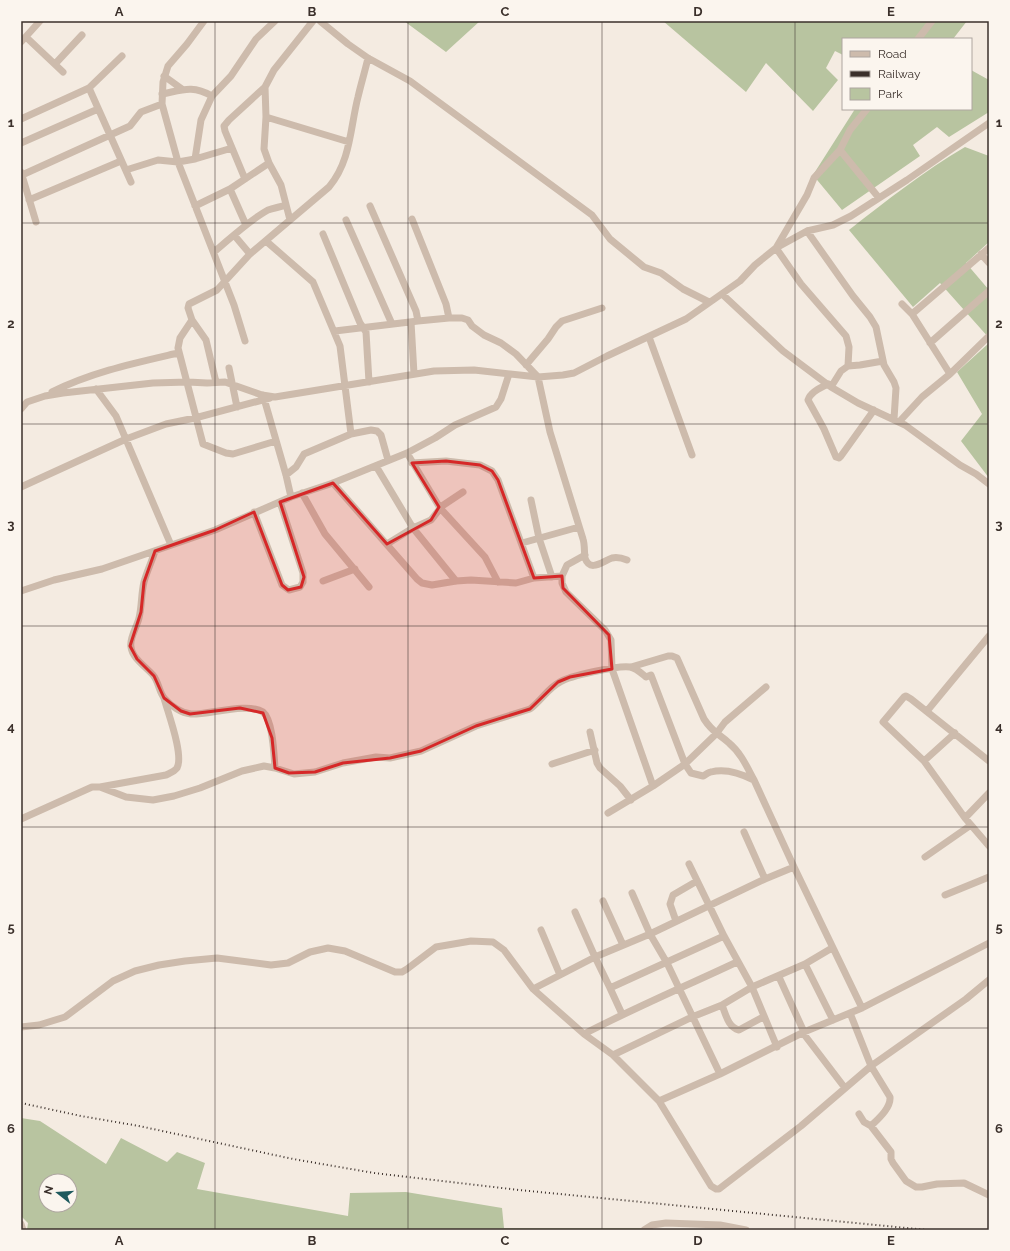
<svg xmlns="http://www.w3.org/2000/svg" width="1010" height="1251" font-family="Raleway,sans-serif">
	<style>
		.green { fill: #b8c4a0; fill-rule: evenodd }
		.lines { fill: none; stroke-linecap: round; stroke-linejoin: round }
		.street { stroke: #cdbbac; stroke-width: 7 }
		.rail { stroke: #3b302b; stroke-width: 2; stroke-dasharray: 1 3; stroke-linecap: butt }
		.marked { fill: #d62828; fill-opacity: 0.2; stroke: #d62828; stroke-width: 3; stroke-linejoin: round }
		.grid { fill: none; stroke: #3b302b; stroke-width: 1; stroke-opacity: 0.55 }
		.neatline { fill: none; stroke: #3b302b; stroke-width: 1.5 }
		.grid-label { font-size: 13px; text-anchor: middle; font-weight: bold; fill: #3b302b }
	</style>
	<rect width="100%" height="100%" fill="#f4ebe1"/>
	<path class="green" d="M404 21H480L446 52Z
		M663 21H967L953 39H843V55L835 51 826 68 838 80 813 111 766 63 746 92Z
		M971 70 989 80V112L949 137 937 127 913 145 920 156 842 210 813 175 855 109H971Z
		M965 147 989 156V242L966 263 989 290V338L940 283 913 307 849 230C886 201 924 171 965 147Z
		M989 343V478L961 441 982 414 957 372Z
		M21 1118 40 1121 106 1164 121 1138 167 1162 177 1152 205 1163 197 1189 348 1216 350 1193 406 1192 502 1208 504 1228H643L665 1230H27L28 1223 21 1216ZM46 1181H70V1205H46Z"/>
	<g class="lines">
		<path class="street" d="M204 21 187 44 168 66 163 82 162 104 178 162 234 305 245 341
			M320 21 348 44 368 58 410 81 592 215 610 239 644 267 661 273 683 289 709 302
			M26 37 63 72
			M918 39 932 21
			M21 42 40 21
			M55 64 82 35
			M164 76 182 89
			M89 88 131 182
			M162 94C183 90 192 85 212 96
			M266 117 349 142
			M21 119 89 88 122 56
			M21 143 98 109
			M840 150 879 198
			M195 159 201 120 212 96 231 76 256 39 275 21
			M126 170 158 160 178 162 195 159 232 148
			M21 172 36 222
			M22 175 130 126 141 112 162 104
			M245 179 225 131 224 126 229 120 265 87
			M230 189 246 225
			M29 200 121 161
			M195 206 230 189 269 163
			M370 206 416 311 418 321
			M412 219 446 304 449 318
			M290 220 281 185 269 163 264 149 266 117 265 87 274 70 313 21
			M346 220 392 324
			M807 231 853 296 870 317 876 327 884 365 894 382 896 388 894 419
			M323 234 360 323 366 332 369 382
			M234 235 250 254
			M266 241 313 282 340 346 351 434 371 430 377 431 381 435 388 460
			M214 252C231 238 248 221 268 210 274 208 280 207 286 205
			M981 254 989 263
			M722 294 783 351 831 387 858 403 905 425 960 465 976 474 989 484
			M902 304 912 314 950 374
			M912 314 989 248
			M192 320 206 340 216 382
			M411 322 414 374
			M335 331 418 321 449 318H462L468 320 472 326 484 335 501 343 516 354 538 377 550 432 583 539C585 545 584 552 585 558 590 573 603 561 612 558 617 557 622 558 627 560
			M649 337 692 455
			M930 343 989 291
			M526 365 548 339 556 327 562 321 602 308
			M848 366 849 347 846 336 801 284 776 248 807 195 814 178 840 150 850 130 867 109
			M229 368 237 407
			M828 384C821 388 811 391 808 400L824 429 836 457 839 458 841 456 874 410
			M831 387 841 371 848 366 860 365 883 361
			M96 389 116 416 171 545
			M52 392C92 372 135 363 178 353
			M263 395 286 475 291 497
			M21 409 27 402 45 396 63 393 153 383 188 382 207 383 225 382 262 395 275 397 434 371 474 370 538 377 563 375 574 373 607 356 686 319 740 281 755 265 776 248 807 231 833 225 851 216 907 180 989 123
			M899 422 922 397 950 374 989 336
			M276 441 233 454 226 453 203 444 178 348 180 338 192 320 188 308 189 304 217 290 250 254 329 187C351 161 350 128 358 97 361 84 365 71 368 58
			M407 453 440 508 485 557 498 582
			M412 463 446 461 480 465 492 471 498 480 534 578
			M376 466 413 528 456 581
			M286 475 296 467 304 454 351 434
			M333 483 417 579 422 583 432 585 456 581 471 580 516 583 534 578 562 576
			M21 487 126 439 166 424 195 418 270 398
			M302 493 325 534 369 587
			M531 500 539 538 552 577
			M254 512 282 585 289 590 300 587 303 582V573L280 502
			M522 543 579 527
			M387 544 413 528 431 520 442 506 463 492
			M155 551C152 561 147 571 144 582 141 594 142 606 139 618 137 627 129 638 131 647 132 658 146 667 153 675 159 682 159 693 165 699 171 706 181 713 191 714 208 715 248 702 263 712 273 720 274 755 275 768
			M585 555 567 565 562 576V583L566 592 605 630 611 640 612 669 653 786
			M323 581 355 569
			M21 591 54 580 102 569 215 530 291 497 333 483 407 453 435 438 455 425 496 407 501 399 509 374
			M631 667 668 656H672L677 658 704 719C713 733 718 733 729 743 741 753 747 767 754 780
			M927 711 989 636
			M590 732 597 763 600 768 620 786 631 800
			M924 761 955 733
			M989 761 911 699 906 696 904 697 883 722 924 761 965 818 989 846
			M552 764 595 750
			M100 787 166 775C170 773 174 772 177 768 184 755 168 713 164 698
			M608 813 653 786 685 764 716 734 725 722 766 687
			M965 818 989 793
			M21 819 92 787H100L126 797 153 800 174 796 200 788 242 771 264 766 275 768 294 774 315 772 343 763 376 757 390 758 421 751 476 726 530 709C541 701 548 688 560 682 569 676 619 665 630 667 636 668 641 673 646 677L651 675 685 764 691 773 703 776C705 775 709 772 711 772 725 768 742 774 754 780L794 867 862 1008
			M744 832 765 879
			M925 857 971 825
			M689 864 724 936 752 987 777 1047
			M632 893 650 934 667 963 720 1074
			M945 895 989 877
			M603 901 623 945
			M575 912 595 957 610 988 724 936
			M676 921 670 904 673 895 697 881
			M541 930 560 975
			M805 964 833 1020
			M779 977 804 1032
			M610 988 622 1014
			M533 989 595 957 650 934 765 879 794 867
			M722 1005C726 1015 728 1027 739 1030L763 1017
			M850 1013 871 1066 890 1097C891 1108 878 1119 871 1126
			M21 1027 39 1025 65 1017 113 981 135 971 159 965 185 961 217 958 271 965 288 963 310 952 328 948 345 951 395 972H402L407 969 436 947 471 941 493 942 504 950 533 989 584 1034 613 1055 659 1101 711 1186 716 1189H719L801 1126 871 1066 966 999 989 980
			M803 1033 845 1088
			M584 1034C634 1008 686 986 737 962
			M613 1055 692 1017 722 1005 752 987 805 964 832 948
			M659 1101 720 1074 804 1032 862 1008 989 943
			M859 1114 864 1122 871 1126 891 1152V1159L893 1163 906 1181 916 1187H922L937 1184 964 1183 989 1195
			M21 1224 23 1230
			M644 1230 652 1225 666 1223 720 1225 746 1230"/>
		<path class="rail" d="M21 1103 81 1116 139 1126 293 1159 374 1173 519 1190 927 1230"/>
	</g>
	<path class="marked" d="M446 461 480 465 492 471 498 480 534 578 562 576 563 588 609 635 612 669 570 677 558 682 530 709 476 726 421 751 390 758 343 763 315 772 289 773 275 768 272 738 263 713 240 708 190 714 181 711 164 698 154 676 137 659 130 646 141 612 144 582 155 551 215 530 254 512 282 585 288 590 301 587 304 577 280 502 333 483 387 544 431 520 439 507 412 463Z"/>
	<path class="grid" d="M215 21V1230M408 21V1230M602 21V1230M795 21V1230M21 223H989M21 424H989M21 626H989M21 827H989M21 1028H989"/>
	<rect width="1010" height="1251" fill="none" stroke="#fbf5ee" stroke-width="44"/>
	<rect x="842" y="38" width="130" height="72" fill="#fbf5ee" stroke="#aea6a0"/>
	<rect x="850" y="51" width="20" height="6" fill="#cdbbac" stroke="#aea6a0"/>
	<text x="878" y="58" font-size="12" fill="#3b302b">Road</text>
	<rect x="850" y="71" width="20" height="6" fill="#3b302b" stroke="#aea6a0"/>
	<text x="878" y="78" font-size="12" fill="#3b302b">Railway</text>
	<rect x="850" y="88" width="20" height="12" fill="#b8c4a0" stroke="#aea6a0"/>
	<text x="878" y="98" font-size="12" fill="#3b302b">Park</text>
	<g transform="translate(58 1193) rotate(287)"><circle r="19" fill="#fbf5ee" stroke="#aea6a0"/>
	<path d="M0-3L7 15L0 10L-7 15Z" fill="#1f5a5e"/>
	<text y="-6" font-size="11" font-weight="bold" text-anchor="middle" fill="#3b302b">N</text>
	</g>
	<rect x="22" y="22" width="966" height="1207" class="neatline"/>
	<g class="grid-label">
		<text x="119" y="16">A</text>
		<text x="312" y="16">B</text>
		<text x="505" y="16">C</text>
		<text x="698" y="16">D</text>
		<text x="891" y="16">E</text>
		<text x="11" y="127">1</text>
		<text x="999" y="127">1</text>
		<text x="11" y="328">2</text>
		<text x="999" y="328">2</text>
		<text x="11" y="529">3</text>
		<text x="999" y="529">3</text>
		<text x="11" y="731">4</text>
		<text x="999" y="731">4</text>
		<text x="11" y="932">5</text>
		<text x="999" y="932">5</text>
		<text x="11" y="1133">6</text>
		<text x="999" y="1133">6</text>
		<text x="119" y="1245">A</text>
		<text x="312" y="1245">B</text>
		<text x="505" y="1245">C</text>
		<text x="698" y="1245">D</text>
		<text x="891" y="1245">E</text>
	</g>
</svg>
